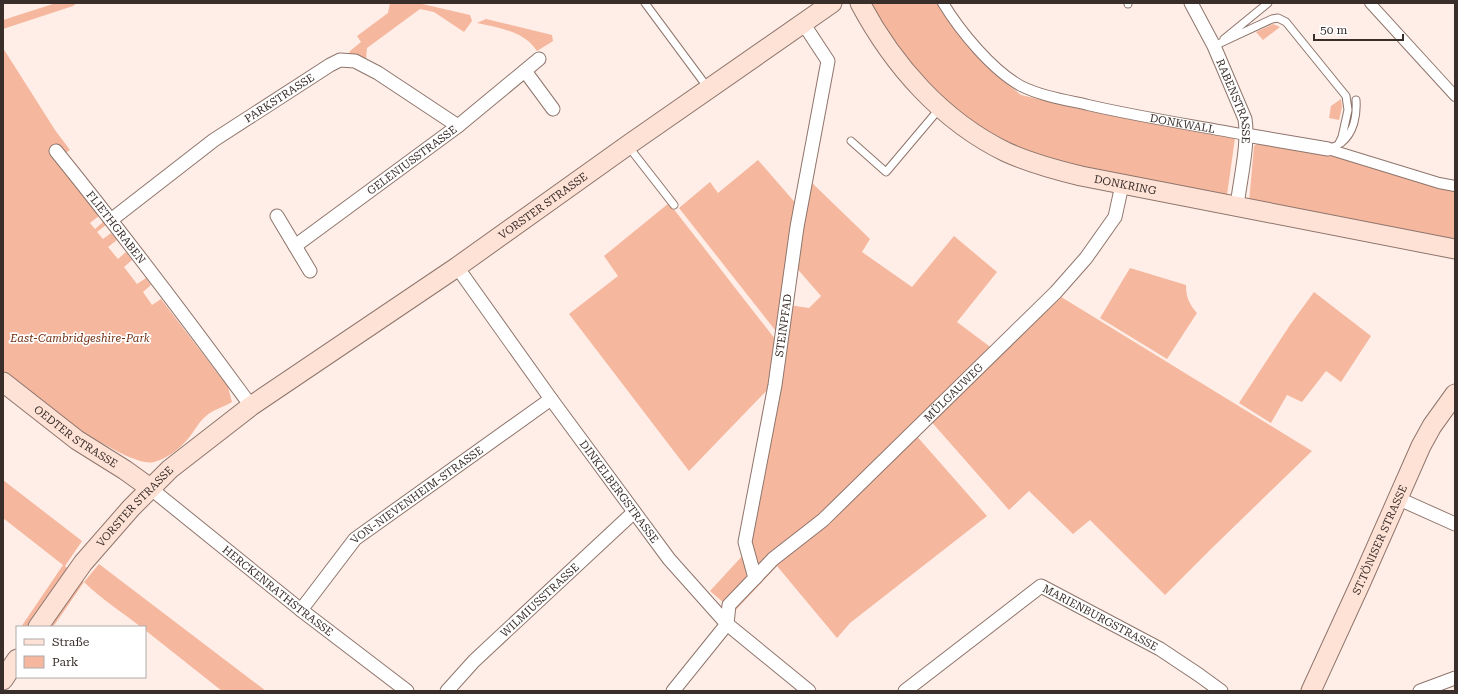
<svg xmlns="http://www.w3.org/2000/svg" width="1458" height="694" font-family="'Roboto Serif',serif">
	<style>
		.green { fill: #f5b79e }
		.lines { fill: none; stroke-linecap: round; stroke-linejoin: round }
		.service-casing { stroke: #8e756c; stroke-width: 9 }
		.pedestrian-casing { stroke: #8e756c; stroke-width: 12 }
		.minor-casing { stroke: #8e756c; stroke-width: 15 }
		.secondary-casing { stroke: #8e756c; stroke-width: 21 }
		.service { stroke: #fff; stroke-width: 7 }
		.pedestrian { stroke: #fff; stroke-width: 10 }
		.minor { stroke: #fff; stroke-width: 13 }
		.secondary { stroke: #ffe2d6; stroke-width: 19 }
		.labels { text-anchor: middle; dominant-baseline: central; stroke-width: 3.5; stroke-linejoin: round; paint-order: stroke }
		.street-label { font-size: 11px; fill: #392e2a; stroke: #fff }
		.park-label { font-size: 11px; font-style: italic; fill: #722f10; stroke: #fff }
	</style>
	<rect width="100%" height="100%" fill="#ffeee7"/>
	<path class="green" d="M56 3H77L73 6 3 29V20Z
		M390 3H418L470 15 472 21 464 32 434 12 420 9 367 48 366 60 349 54 350 51 361 42 357 36 388 13Z
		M867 3H939L968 44 994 73 1021 95 1103 114 1235 138 1227 195 1224 197 1082 171 992 138 920 79Z
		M486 19 552 35 553 41 537 51C524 31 499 28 477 23Z
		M1273 24 1280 27 1263 40 1256 32Z
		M3 48 55 130 70 150 56 159 99 216 90 223 95 229 103 222 106 225 97 232 103 239 111 233 117 240 108 247 118 259 126 252 132 260 124 267 137 284 146 278 151 285 143 292 152 305 161 299 228 387 232 402C224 407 212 410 206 416 199 422 196 428 191 435 182 447 169 458 154 462 130 469 37 401 16 384 11 380 7 375 3 370Z
		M1341 99 1342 107 1339 120 1329 118 1331 106Z
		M1260 142 1298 148 1365 163 1455 190V240L1249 202 1254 146Z
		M758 160 798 206 779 335 679 208 710 182 718 193Z
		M809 180 870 239 862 252 912 287 954 236 997 272 957 322 993 349 821 517 758 569 747 543 789 305 809 308 821 296 794 265Z
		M669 203 775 339 773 384 689 471 569 314 618 276 604 256Z
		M1130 268 1186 285C1186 297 1189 304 1197 313L1167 359 1100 318Z
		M1314 292 1371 336 1341 382 1326 371 1302 402 1287 395 1271 423 1239 403 1290 325Z
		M1058 295 1312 451 1211 549 1165 595 1090 520 1073 534 1029 491 1009 510 929 419Z
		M914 433 987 516 850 623 837 638 777 566 733 613 731 611 774 563Z
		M3 480 82 541 65 566 69 570 31 627H21L63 565 3 518Z
		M744 554 751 574 725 604 710 591Z
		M99 564 266 691H222L145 630V627H141C122 612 101 599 84 582L53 627H49L81 580 84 582Z"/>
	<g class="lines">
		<g class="service-casing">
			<path id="service" d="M645 3 708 88
				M1128 3V4
				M1224 39 1268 3
				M1214 46 1272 19 1278 18 1286 22 1346 96 1348 110 1342 137 1338 145 1328 149
				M851 141 886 172 940 108
				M1341 143C1354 133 1357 115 1356 100
				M628 146 674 205"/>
		</g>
		<g class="pedestrian-casing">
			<g id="pedestrian">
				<path id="s1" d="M943 3C960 31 992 70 1021 86 1041 96 1066 100 1088 105 1140 117 1193 125 1246 135"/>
				<path d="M1370 3 1455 96"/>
				<path d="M1328 149 1439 183 1455 186"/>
			</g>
		</g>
		<g class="minor-casing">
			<g id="minor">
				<path id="s2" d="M1191 3 1214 46 1245 119C1249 144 1240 180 1237 206"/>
				<path d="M525 71 553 109"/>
				<path d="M1246 135 1328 149"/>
				<path id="s3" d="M56 151C123 234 188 320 251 406"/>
				<path d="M277 216 310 271"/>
				<path id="s4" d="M111 220 214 140 330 65 340 60 355 61 378 73 458 126"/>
				<path id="s5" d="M295 246 458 126 539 59"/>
				<path id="s6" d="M457 267 551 399 669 559 727 624 809 691"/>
				<path id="s7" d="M150 488 301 610 407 691"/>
				<path d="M1397 498 1455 524"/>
				<path id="s8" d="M755 578 773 559 823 520 1056 292 1086 258 1115 217 1122 185"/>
				<path id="s9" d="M301 610 355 539 551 399"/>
				<path id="s10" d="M447 691 474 661 634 512"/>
				<path id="s11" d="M673 691 727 624 729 605 755 578 745 542 775 385 797 227 828 61 803 23"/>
				<path id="s12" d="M905 691 1041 586 1160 649 1199 675 1221 691"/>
				<path d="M1420 691 1455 678"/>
			</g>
		</g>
		<g class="secondary-casing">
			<g id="secondary">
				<path id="s13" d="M860 3C893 65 942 121 1006 152 1030 163 1056 170 1081 176L1455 249"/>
				<path id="s14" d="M3 382 77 440 125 470 150 488"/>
				<path id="s15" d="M38 627 83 563 131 508 170 469 251 406 457 267 628 145 832 3"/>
				<path d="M3 680 17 659"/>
				<path id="s16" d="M1311 691 1361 582 1421 446 1432 426 1455 394"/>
			</g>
		</g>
		<use href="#service" class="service"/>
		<use href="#pedestrian" class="pedestrian"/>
		<use href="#minor" class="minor"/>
		<use href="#secondary" class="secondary"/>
	</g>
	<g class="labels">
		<g class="street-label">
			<text stroke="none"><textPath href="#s4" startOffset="208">PARKSTRASSE</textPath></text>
			<text stroke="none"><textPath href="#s2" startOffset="108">RABENSTRASSE</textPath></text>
			<text stroke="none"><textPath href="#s1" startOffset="281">DONKWALL</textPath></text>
			<text stroke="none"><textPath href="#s5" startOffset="145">GELENIUSSTRASSE</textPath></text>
			<text stroke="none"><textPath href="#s13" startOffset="336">DONKRING</textPath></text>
			<text stroke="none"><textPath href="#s15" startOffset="663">VORSTER STRASSE</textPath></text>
			<text stroke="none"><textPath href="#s3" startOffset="97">FLIETHGRABEN</textPath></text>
			<text stroke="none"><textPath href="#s11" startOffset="400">STEINPFAD</textPath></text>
			<text stroke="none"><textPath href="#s8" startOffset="272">MÜLGAUWEG</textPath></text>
			<text stroke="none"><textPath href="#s14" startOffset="91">OEDTER STRASSE</textPath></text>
			<text stroke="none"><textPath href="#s6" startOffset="277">DINKELBERGSTRASSE</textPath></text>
			<text stroke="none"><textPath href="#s9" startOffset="165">VON-NIEVENHEIM-STRASSE</textPath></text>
			<text stroke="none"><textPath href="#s15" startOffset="155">VORSTER STRASSE</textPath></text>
			<text stroke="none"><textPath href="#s16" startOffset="166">ST.TÖNISER STRASSE</textPath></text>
			<text stroke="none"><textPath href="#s7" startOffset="164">HERCKENRATHSTRASSE</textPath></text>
			<text stroke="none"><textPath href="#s10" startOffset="130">WILMIUSSTRASSE</textPath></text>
			<text stroke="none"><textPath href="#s12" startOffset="239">MARIENBURGSTRASSE</textPath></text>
		</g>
		<g class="park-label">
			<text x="80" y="338">East-Cambridgeshire-Park</text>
		</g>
	</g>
	<rect width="1458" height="694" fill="none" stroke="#392e2a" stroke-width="8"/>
	<rect x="16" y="626" width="130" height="52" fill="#ffffff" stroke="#b0abaa"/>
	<rect x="24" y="639" width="20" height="6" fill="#ffe2d6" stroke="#b0abaa"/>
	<text x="52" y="646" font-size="12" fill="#392e2a">Straße</text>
	<rect x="24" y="656" width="20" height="12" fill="#f5b79e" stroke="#b0abaa"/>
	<text x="52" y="666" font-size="12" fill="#392e2a">Park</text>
	<path d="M1314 34v6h89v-6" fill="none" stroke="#392e2a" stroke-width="2"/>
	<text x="1320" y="34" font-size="12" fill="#392e2a" stroke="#ffffff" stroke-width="3" paint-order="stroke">50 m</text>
</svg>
